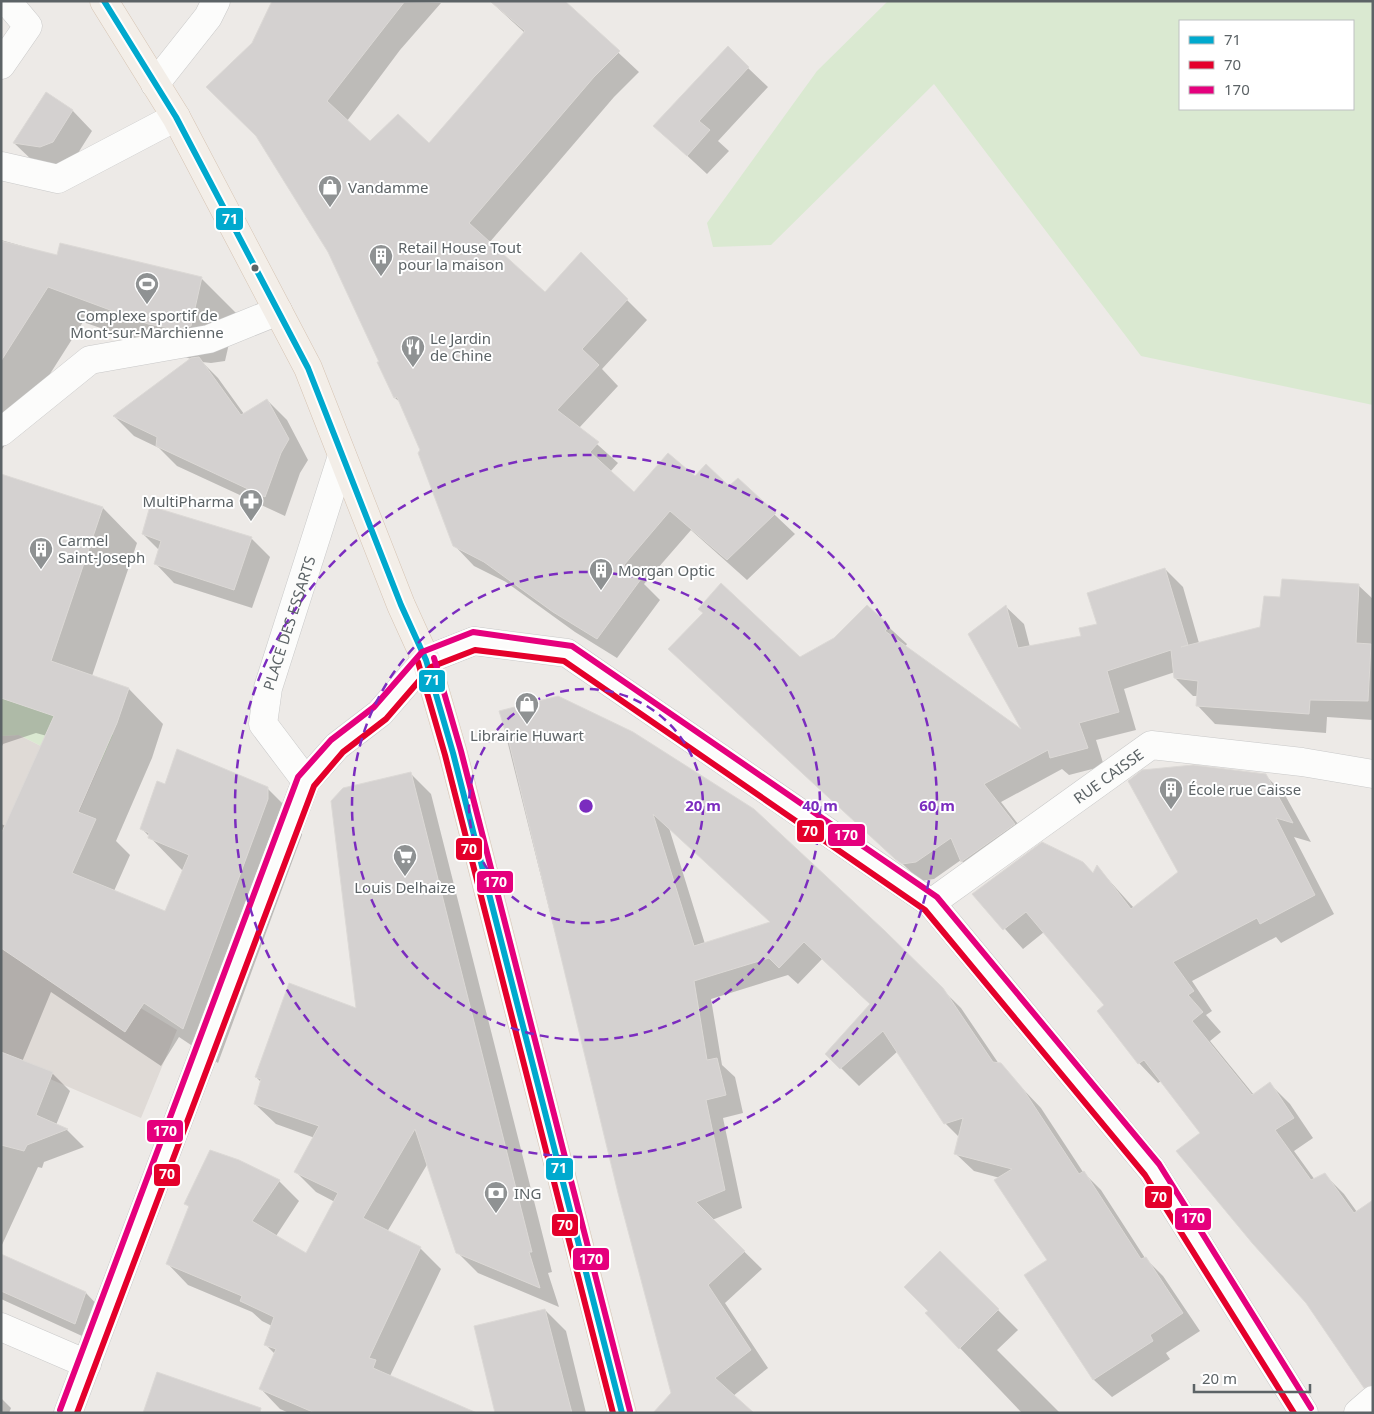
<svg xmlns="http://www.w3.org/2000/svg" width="1374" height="1414" font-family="'Noto Sans',sans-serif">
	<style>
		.education { fill: #dfdad6 }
		.green { fill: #dae9d1; fill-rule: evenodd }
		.shadow { fill: #0003; fill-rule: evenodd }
		.building { fill: #d4d1d0; stroke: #dcd9d6; fill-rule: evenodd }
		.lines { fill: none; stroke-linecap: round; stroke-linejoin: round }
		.minor-casing { stroke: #c9c9c9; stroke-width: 29 }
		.major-casing { stroke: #d6c4b3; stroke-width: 29 }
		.minor { stroke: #fcfcfb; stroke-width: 28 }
		.major { stroke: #f3eee8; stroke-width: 28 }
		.bus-1-casing { stroke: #fff; stroke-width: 10 }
		.bus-2-casing { stroke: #fff; stroke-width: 10 }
		.bus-3-casing { stroke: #fff; stroke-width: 10 }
		.bus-1 { stroke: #00a9ce; stroke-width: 6 }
		.bus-2 { stroke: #e4002b; stroke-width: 6 }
		.bus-3 { stroke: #e5007d; stroke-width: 6 }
		.ring { fill: none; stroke: #7b2cbf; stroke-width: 2.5; stroke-dasharray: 9 6 }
		.bus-dot { fill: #5c6366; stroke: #fff; stroke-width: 2 }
		.labels { text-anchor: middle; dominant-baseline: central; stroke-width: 4; stroke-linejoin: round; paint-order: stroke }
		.poi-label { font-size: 15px; fill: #5c6366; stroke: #fff; text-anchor: start }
		.street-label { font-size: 15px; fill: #5c6366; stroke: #fff }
		.centre { fill: #7b2cbf; stroke: #fff; stroke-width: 2.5 }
		.ring-label { font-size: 15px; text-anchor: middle; font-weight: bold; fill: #7b2cbf; stroke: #fff; stroke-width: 4; stroke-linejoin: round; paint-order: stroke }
		.line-badge { stroke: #fff; stroke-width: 2 }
		.badge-label { font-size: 14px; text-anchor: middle; font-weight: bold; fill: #fff }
	</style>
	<rect width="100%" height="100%" fill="#edeae7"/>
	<path class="education" d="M19 735 41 746 42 742 101 762 79 812 95 820 10 929 177 1030 141 1118 1 1058V736Z"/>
	<path class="green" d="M888 1H1373V405L1141 356 934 84 771 245 713 247 707 223 817 71ZM1180 21H1353V109H1180Z
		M1 698 113 735 101 762 43 742 41 746 19 735 1 736Z"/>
	<path class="shadow" d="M273 1 441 3 400 50 347 121 370 142 429 145 525 33 490 1H563L639 72 614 97 489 243 545 294 581 254 647 320 602 369 618 386 579 428 618 463 610 472 635 494 695 478 729 488 738 480 795 534 747 580 691 530 644 584 660 600 617 658 575 632 506 582 474 566 454 545 422 451 401 403 395 398 378 363 380 362 253 44Z
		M748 68 768 87 718 141 729 151 707 174 655 126Z
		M46 94 73 111 92 131 73 161 61 166 34 162 14 143Z
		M1 240 57 256 201 278 236 313 225 361 211 363 202 362 218 378 244 414 267 400 287 420 308 460 300 473 285 516 177 466 159 448 134 436 115 417 191 359 83 322 1 451Z
		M1 479 103 508 137 543 92 676 129 689 163 724 152 758 116 841 130 855 114 891 166 913 183 871 141 828 166 786 267 788 302 823V835L218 1063 179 1037 161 1066 51 992 22 1062 52 1073 70 1091 56 1125 67 1130 84 1147 44 1162 42 1168 38 1167 1 1247V824L6 826 47 736 36 733 3 744 1 748Z
		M143 534 251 538 270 557 252 608 174 583 156 564 160 551Z
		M1165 569 1183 587 1199 643 1261 628 1281 599 1358 585 1373 599V720L1327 717 1326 733 1215 724 1198 706V696H1193L1175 678V672L1124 689 1136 730 1096 740 1104 766 1069 775 1062 769 1001 802 1032 842 979 879 961 860 934 879 921 881 670 649 800 658 834 639 867 607 907 644 905 647 1025 734 1006 607 1024 624 1030 647 1083 637Z
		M500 712 884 932 961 1008 999 1064 1041 1108 1083 1172 1101 1190 1145 1258 1163 1276 1200 1331 1166 1353 1170 1359 1112 1397 1094 1380 1026 1275 1049 1260 1000 1178 974 1171 956 1154 960 1138 945 1123 898 1051 859 1086 827 1054 871 1005 822 959 798 984 788 975 711 999 722 1065 735 1077 743 1113 723 1118 742 1208 712 1220 762 1269 725 1303 768 1368 733 1396 677 1413 620 1193ZM669 828 772 923 705 944Z
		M411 774 431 794 552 1272 548 1273 559 1307 478 1273 457 1252 428 1163 387 1232 420 1248 441 1269 390 1376 473 1413H289L280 1409 260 1388 275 1354 266 1345 272 1326 262 1321 252 1312 188 1285 168 1264 190 1208 186 1204 279 1181 299 1201 276 1236 307 1255 335 1202 316 1192 296 1172 315 1138 276 1124 255 1104 261 1082 256 1077 357 1010Z
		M1265 775 1285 795 1311 842 1294 837 1334 914 1281 943 1276 937 1192 981 1212 1011 1206 1015 1221 1032 1210 1041 1254 1095 1270 1084 1290 1104 1313 1138 1294 1151 1315 1180 1325 1175 1344 1194 1357 1212 1373 1211V1395L1365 1387 1202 1133 1161 1081 1158 1083 1139 1063 1106 1005 1044 932 1023 949 974 894 1093 874 1097 867 1134 908 1180 872Z
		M940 1252 1018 1330 997 1350 1060 1413H1022L960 1348 930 1311Z
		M1 1256 86 1293 103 1311 93 1341 1 1299Z
		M545 1310 566 1331 586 1413H497Z
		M1 1398 11 1408 9 1413H1Z"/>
	<path class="building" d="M272 1H405L327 101 370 141 398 114 429 143 462 105 525 31 490 1H565L620 51 594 77 469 223 545 292 581 252 628 299 582 349 599 365 557 410 599 442 590 452 634 492 668 453 695 476 706 464 729 486 738 478 776 513 727 560 670 511 624 565 641 579 597 639 553 612 484 562 453 546 418 453 420 450 397 397 394 398 377 362H379L328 252 256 136 206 87 252 43Z
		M728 46 749 67 699 121 710 130 687 156 653 126Z
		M46 92 73 110 53 142 40 147 13 143Z
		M1 241 57 255 60 243 202 277 191 326 175 329 148 324 48 287 1 361Z
		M199 357 241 415 267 399 289 439 281 453 265 497 156 446 157 437 113 416 191 358Z
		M1 474 103 507 51 661 129 688 117 723 78 812 96 819 72 873 165 911 189 855 148 838 149 833 140 829 157 781 165 784 177 749 268 787V799L183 1029 144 1003 125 1032 1 948V834L54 716 1 698Z
		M150 506 252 537 234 590 154 564 161 541 142 534Z
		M1165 568 1188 645 1181 647 1260 627 1264 596 1280 597 1282 579 1359 584 1356 643 1371 644 1368 701 1310 700 1309 714 1196 706 1198 681 1174 678 1171 650 1107 671 1119 712 1079 723 1088 748 1050 758 1048 750 984 784 1015 824 961 862 951 838 916 862 902 864 895 859 668 649 703 613 698 609 721 583 800 657 834 638 867 605 890 626 885 631 1021 729 968 634 1006 605 1018 648 1081 636 1079 628 1097 624 1087 593Z
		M558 696 633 732 754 809 885 931 943 988 993 1062 1001 1063 1023 1089 1079 1174 1084 1171 1141 1259 1146 1257 1183 1313 1150 1335 1153 1341 1093 1380 1024 1275 1047 1260 994 1180 1012 1169 954 1154 963 1118 944 1124 883 1031 840 1069 825 1054 870 1004 804 942 779 968 769 958 694 981 707 1060 717 1058 726 1095 706 1100 725 1190 696 1202 745 1251 708 1285 751 1350 715 1378 754 1413H653L671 1393 618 1193 509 742 499 711ZM653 814 770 922 694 946Z
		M1193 765 1266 774 1293 823 1276 818 1315 895 1260 924 1257 918 1173 962 1194 991 1188 995 1203 1012 1192 1021 1252 1095 1270 1082 1294 1118 1275 1130 1311 1180 1325 1173 1354 1213 1373 1200V1385L1364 1388 1306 1303 1253 1244 1176 1151 1200 1133 1144 1060 1138 1064 1097 1011 1104 1005 1026 912 1003 930 972 894 1042 842 1083 862 1093 873 1097 865 1131 909 1178 872 1128 781 1142 770Z
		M411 772 532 1252H529L540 1288 456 1253 415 1129 363 1218 421 1247 369 1358 376 1360 373 1368 477 1413H315L259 1389 276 1349 264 1345 274 1317 240 1301 242 1296 166 1264 189 1206 184 1204 210 1150 239 1160 280 1180 252 1221 306 1253 338 1193 294 1172 319 1126 254 1104 261 1079 255 1077 289 983 356 1008 331 801 343 788Z
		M1 1052 53 1072 36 1115 68 1129 27 1145 24 1151 1 1145Z
		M940 1251 999 1309 959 1349 925 1313 928 1311 904 1287Z
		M1 1254 86 1292 75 1324 1 1291Z
		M545 1309 572 1413H495L474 1326Z
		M157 1372 261 1408 260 1413H143Z"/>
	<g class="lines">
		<g class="minor-casing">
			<g id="minor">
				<path d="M1 65 28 26 7 1"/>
				<path d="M155 84 208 17 216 1"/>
				<path d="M1 166 58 179 176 117"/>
				<path d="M1 432 90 360 209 339 278 311"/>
				<path id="s1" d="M306 781 263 724 268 688 342 456"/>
				<path id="s2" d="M931 903 1151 745 1302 762 1373 774"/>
				<path d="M1 1327 87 1364"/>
				<path d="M68 1413 306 781 337 746 380 713 426 660 474 641 567 653 931 903 1152 1170 1304 1413"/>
				<path d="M1358 1413 1373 1400"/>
			</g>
		</g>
		<g class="major-casing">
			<path id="major" d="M104 1 176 117 308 368 401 605 426 660 453 753 622 1413"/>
		</g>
		<use href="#minor" class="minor"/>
		<use href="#major" class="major"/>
		<g class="bus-1-casing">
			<path id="bus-1" d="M104 1 176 117 308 368 401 605 426 660 453 753 622 1413"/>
		</g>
		<g class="bus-2-casing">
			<path id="bus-2" d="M418 662 445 755 613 1413
				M77 1413 314 786 343 752 386 719 431 667 475 650 564 661 925 910 1145 1175 1294 1413"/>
		</g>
		<g class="bus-3-casing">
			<path id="bus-3" d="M434 658 461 751 630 1411
				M60 1410 298 777 331 740 374 707 422 652 473 632 572 646 937 897 1159 1164 1311 1408"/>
		</g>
		<use href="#bus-1" class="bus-1"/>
		<use href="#bus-2" class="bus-2"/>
		<use href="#bus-3" class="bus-3"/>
	</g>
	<g class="ring">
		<circle cx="586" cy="806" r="117"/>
		<circle cx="586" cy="806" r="234"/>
		<circle cx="586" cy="806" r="351"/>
	</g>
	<defs>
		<g id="shop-pin" transform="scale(1.25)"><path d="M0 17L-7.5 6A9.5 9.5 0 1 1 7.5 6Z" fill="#8f9293" stroke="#fff"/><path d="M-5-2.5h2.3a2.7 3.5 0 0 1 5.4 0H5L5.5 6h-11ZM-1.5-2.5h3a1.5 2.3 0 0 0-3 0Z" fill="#fff"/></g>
		<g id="building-pin" transform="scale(1.25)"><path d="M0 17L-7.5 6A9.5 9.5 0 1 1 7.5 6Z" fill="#8f9293" stroke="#fff"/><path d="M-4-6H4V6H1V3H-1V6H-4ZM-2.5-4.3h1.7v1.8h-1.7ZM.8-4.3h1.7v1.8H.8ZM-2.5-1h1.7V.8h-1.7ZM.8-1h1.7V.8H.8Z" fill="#fff"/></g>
		<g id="stadium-pin" transform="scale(1.25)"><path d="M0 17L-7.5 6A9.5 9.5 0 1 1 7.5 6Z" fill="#8f9293" stroke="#fff"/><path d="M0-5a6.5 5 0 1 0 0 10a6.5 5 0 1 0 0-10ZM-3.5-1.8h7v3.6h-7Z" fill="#fff"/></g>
		<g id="restaurant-pin" transform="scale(1.25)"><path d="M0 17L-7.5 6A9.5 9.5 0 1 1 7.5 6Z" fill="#8f9293" stroke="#fff"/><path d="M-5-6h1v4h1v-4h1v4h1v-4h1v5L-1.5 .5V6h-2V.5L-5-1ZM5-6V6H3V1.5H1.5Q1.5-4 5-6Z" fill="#fff"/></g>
		<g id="pharmacy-pin" transform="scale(1.25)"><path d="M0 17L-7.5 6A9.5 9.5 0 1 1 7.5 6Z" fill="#8f9293" stroke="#fff"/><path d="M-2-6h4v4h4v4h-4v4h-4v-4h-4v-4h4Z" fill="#fff"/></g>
		<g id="supermarket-pin" transform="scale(1.25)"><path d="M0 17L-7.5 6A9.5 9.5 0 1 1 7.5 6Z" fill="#8f9293" stroke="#fff"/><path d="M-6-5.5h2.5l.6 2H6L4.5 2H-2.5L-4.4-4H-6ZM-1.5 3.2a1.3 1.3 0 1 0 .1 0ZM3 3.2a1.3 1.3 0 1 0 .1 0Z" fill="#fff"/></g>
		<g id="bank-pin" transform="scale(1.25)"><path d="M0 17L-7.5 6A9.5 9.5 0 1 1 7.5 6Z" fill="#8f9293" stroke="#fff"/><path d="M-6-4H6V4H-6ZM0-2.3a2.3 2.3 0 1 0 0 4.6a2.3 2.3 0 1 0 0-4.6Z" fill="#fff"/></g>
	</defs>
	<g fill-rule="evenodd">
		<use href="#shop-pin" x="330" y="187"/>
		<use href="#building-pin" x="381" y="256"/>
		<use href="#stadium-pin" x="147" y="284"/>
		<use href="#restaurant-pin" x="413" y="347"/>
		<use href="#pharmacy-pin" x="251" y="501"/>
		<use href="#building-pin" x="41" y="549"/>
		<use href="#building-pin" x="601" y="570"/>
		<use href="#shop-pin" x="527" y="704"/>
		<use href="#building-pin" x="1171" y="789"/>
		<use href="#supermarket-pin" x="405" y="856"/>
		<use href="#bank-pin" x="496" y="1193"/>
	</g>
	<circle class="bus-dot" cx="255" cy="268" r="4.5"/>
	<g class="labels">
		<g class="poi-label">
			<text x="348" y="187">Vandamme</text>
			<text x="398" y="247">Retail House Tout<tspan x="398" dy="17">pour la maison</tspan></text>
			<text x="147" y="315" text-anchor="middle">Complexe sportif de<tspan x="147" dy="17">Mont-sur-Marchienne</tspan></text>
			<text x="430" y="338">Le Jardin<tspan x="430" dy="17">de Chine</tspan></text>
			<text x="234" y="501" text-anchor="end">MultiPharma</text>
			<text x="58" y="540">Carmel<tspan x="58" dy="17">Saint-Joseph</tspan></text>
			<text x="618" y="570">Morgan Optic</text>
			<text x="527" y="735" text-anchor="middle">Librairie Huwart</text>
			<text x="1188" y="789">École rue Caisse</text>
			<text x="405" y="887" text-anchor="middle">Louis Delhaize</text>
			<text x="514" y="1193">ING</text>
		</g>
		<g class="street-label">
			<text stroke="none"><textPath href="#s1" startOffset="176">PLACE DES ESSARTS</textPath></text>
			<text stroke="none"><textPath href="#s2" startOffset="218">RUE CAISSE</textPath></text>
		</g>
	</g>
	<circle cx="586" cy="806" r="8" class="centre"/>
	<g class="ring-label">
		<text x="703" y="811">20 m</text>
		<text x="820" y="811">40 m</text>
		<text x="937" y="811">60 m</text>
	</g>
	<g class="line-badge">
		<rect x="215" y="207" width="29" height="24" rx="5" fill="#00a9ce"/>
		<rect x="418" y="669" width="28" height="24" rx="5" fill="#00a9ce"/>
		<rect x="796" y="819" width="29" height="24" rx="5" fill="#e4002b"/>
		<rect x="827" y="823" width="39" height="24" rx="5" fill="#e5007d"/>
		<rect x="455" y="837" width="28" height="24" rx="5" fill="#e4002b"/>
		<rect x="476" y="870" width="38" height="24" rx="5" fill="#e5007d"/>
		<rect x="146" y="1119" width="38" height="24" rx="5" fill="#e5007d"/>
		<rect x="545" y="1157" width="29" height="24" rx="5" fill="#00a9ce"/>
		<rect x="153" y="1163" width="28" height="24" rx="5" fill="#e4002b"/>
		<rect x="1144" y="1185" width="29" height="24" rx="5" fill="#e4002b"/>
		<rect x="1174" y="1207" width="38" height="24" rx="5" fill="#e5007d"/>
		<rect x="551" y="1213" width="28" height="24" rx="5" fill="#e4002b"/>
		<rect x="572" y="1247" width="38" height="24" rx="5" fill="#e5007d"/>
	</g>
	<g class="badge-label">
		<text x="230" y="224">71</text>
		<text x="432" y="685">71</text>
		<text x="810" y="836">70</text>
		<text x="846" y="840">170</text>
		<text x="469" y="854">70</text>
		<text x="495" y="887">170</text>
		<text x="165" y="1136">170</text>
		<text x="559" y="1173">71</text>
		<text x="167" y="1179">70</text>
		<text x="1159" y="1202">70</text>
		<text x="1193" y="1223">170</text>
		<text x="565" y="1230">70</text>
		<text x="591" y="1264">170</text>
	</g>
	<rect width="1374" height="1414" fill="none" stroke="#5c6366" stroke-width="5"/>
	<rect x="1179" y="20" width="175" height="90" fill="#ffffff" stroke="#bec1c2"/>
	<rect x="1189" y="36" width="25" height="8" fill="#00a9ce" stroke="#bec1c2"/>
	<text x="1224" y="45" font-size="15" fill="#5c6366">71</text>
	<rect x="1189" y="61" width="25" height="8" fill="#e4002b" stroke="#bec1c2"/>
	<text x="1224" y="70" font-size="15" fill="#5c6366">70</text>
	<rect x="1189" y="86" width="25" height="8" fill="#e5007d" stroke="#bec1c2"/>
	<text x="1224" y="95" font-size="15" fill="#5c6366">170</text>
	<path d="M1194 1384v8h116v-8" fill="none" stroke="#5c6366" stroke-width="2.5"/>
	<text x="1202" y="1384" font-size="15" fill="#5c6366" stroke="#ffffff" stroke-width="4" paint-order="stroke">20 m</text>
</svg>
